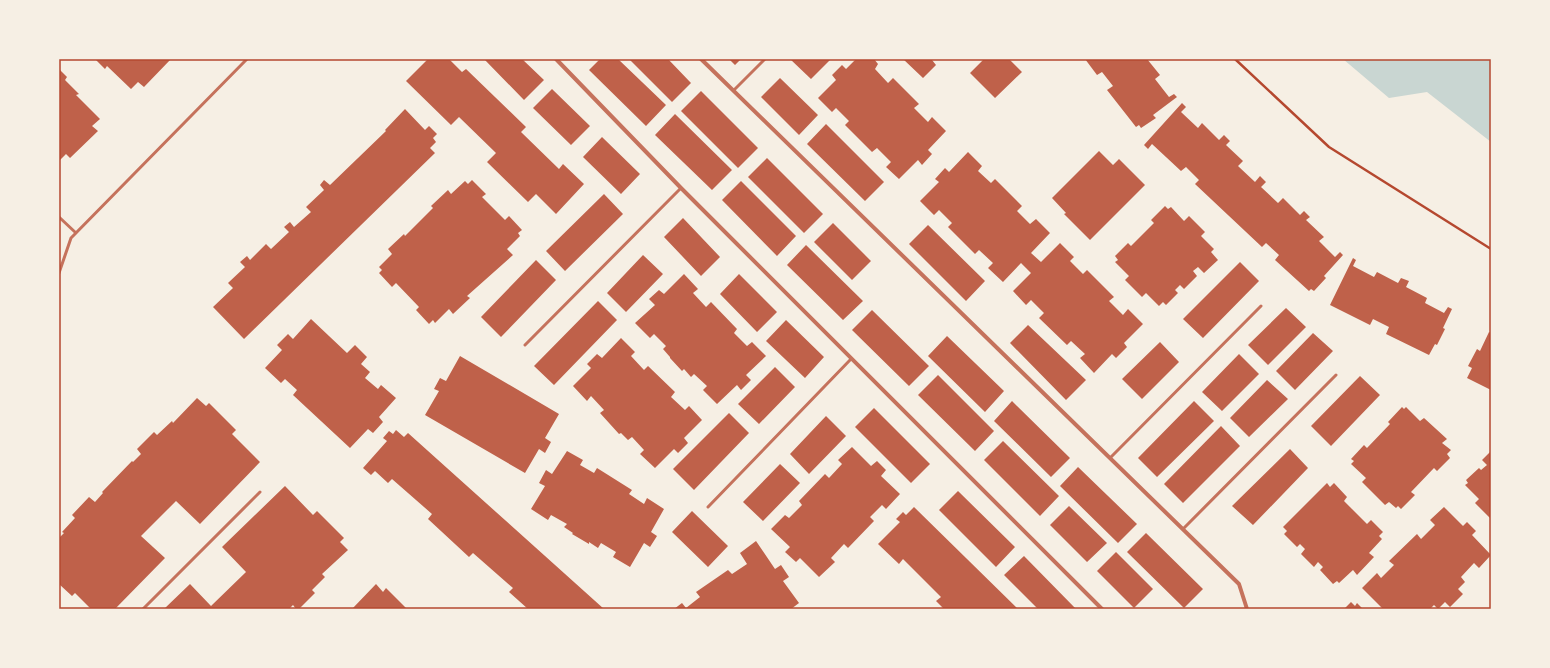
<svg xmlns="http://www.w3.org/2000/svg" width="1550" height="668" font-family="'Asap Condensed',sans-serif">
	<style>
		.water { fill: #c9d6d2 }
		.building { fill: #bf614a }
		.lines { fill: none; stroke-linecap: round; stroke-linejoin: round }
		.path { stroke: #b5482f; stroke-width: 2.5 }
		.service { stroke: #c5725c; stroke-width: 3 }
		.minor { stroke: #c5725c; stroke-width: 4 }
		.neatline { fill: none; stroke: #b5482f; stroke-width: 1.5 }
	</style>
	<rect width="100%" height="100%" fill="#f6efe4"/>
	<path class="water" d="M1343 59H1491V142L1427 92 1389 98Z"/>
	<path class="building" d="M95 59H171L144 87 138 82 131 89 107 66 105 69Z
		M428 59H449L462 72 466 69 526 127 521 132 559 169 563 164 584 184 556 214 536 194 528 202 487 162 496 153 459 117 451 125 406 81Z
		M484 59H522L544 80 524 100Z
		M600 59H618L666 105 646 126 589 70Z
		M629 59H668L691 83 672 102Z
		M729 59H741L735 65Z
		M790 59H831L811 79Z
		M856 59H874L878 64 875 69 888 83 893 78 919 104 914 108 928 122 932 117 946 131 928 150 932 154 922 165 918 160 899 179 886 167 891 162 877 148 872 152 845 125 849 121 836 108 832 112 818 98 836 80 832 75 842 65 846 69Z
		M903 59H933L932 60 936 65 923 78Z
		M984 59H1009L1022 72 995 98 970 73Z
		M1085 59H1147L1160 75 1155 79 1169 97 1174 94 1177 97 1153 115 1156 118 1141 128 1139 125 1136 127 1107 90 1113 86 1102 72 1097 75Z
		M59 69 67 77 65 80 79 94 76 95 100 119 92 126 98 131 70 158 66 154 59 161Z
		M780 78 818 115 799 135 761 97Z
		M552 89 590 126 571 145 533 108Z
		M701 91 758 148 738 168 681 111Z
		M1182 103 1186 107 1181 112 1198 128 1202 123 1219 140 1224 135 1230 141 1226 145 1243 161 1238 166 1255 182 1260 176 1266 182 1261 187 1278 203 1283 198 1300 215 1304 211 1310 217 1306 220 1324 237 1319 241 1335 257 1340 252 1343 255 1324 276 1326 278 1314 291 1311 289 1309 291 1275 260 1279 255 1266 243 1262 247 1195 184 1199 180 1186 167 1181 171 1152 144 1148 149 1144 145Z
		M405 109 425 130 429 126 437 134 433 138 436 142 430 148 435 153 244 339 213 307 233 288 228 283 245 267 240 262 247 256 250 260 266 244 271 249 289 232 284 227 290 222 294 227 311 212 306 207 324 190 320 185 324 180 330 185 386 131 385 130Z
		M675 114 732 170 712 190 655 135Z
		M826 124 884 182 865 201 807 144Z
		M602 137 640 174 621 194 583 157Z
		M1099 151 1113 165 1119 159 1145 185 1090 240 1064 214 1066 213 1052 198Z
		M968 152 982 166 978 171 991 183 995 179 1022 206 1017 211 1030 224 1036 219 1050 233 1031 253 1041 262 1060 243 1074 257 1070 261 1083 274 1087 270 1114 297 1109 301 1123 315 1128 309 1143 324 1124 343 1127 347 1116 358 1112 354 1094 373 1080 358 1085 354 1071 341 1067 345 1039 318 1044 313 1031 300 1026 305 1013 291 1031 273 1021 263 1003 282 988 268 993 263 979 250 975 254 948 227 952 223 939 210 934 215 920 201 939 182 935 179 945 168 949 172Z
		M767 158 823 214 804 233 748 177Z
		M472 180 486 194 482 197 505 220 509 216 522 230 518 233 520 236 507 249 513 255 467 296 470 298 453 314 449 309 435 323 433 320 429 324 416 310 419 307 396 283 392 287 379 273 382 270 379 267 392 254 388 249 404 234 405 236 433 208 431 206 448 190 451 194 465 181 468 184Z
		M741 181 796 236 777 256 722 200Z
		M604 194 623 214 565 271 546 251Z
		M1165 206 1168 209 1171 207 1184 221 1189 216 1205 232 1201 236 1214 249 1211 252 1218 260 1204 273 1198 267 1193 271 1197 276 1184 289 1180 285 1175 290 1178 293 1166 305 1163 302 1159 306 1146 293 1142 297 1125 280 1129 276 1115 262 1118 260 1115 256 1128 243 1131 246 1154 223 1151 220Z
		M683 218 720 257 701 276 664 237Z
		M833 223 871 261 852 280 814 242Z
		M928 225 985 281 966 301 909 244Z
		M806 245 863 301 843 320 787 265Z
		M643 255 663 274 626 312 607 293Z
		M1353 258 1356 260 1353 266 1374 277 1377 272 1398 283 1401 278 1409 281 1406 287 1427 298 1425 303 1444 313 1448 307 1452 309 1443 328 1445 329 1437 345 1435 344 1429 355 1386 334 1389 327 1373 319 1370 325 1330 305Z
		M536 260 556 280 501 337 481 317Z
		M1240 262 1259 281 1203 338 1183 319Z
		M684 274 698 289 693 293 706 307 711 302 737 329 734 333 747 346 752 342 766 356 746 375 751 380 741 390 737 385 717 404 703 390 707 386 694 374 691 377 684 369 682 371 670 358V357L663 349 666 346 654 334 650 338 635 323 655 305 649 299 659 290 664 294Z
		M739 274 777 312 757 332 720 294Z
		M598 301 617 320 554 385 534 366Z
		M1286 308 1306 327 1268 365 1248 345Z
		M872 310 929 366 909 386 852 330Z
		M311 319 347 353 355 345 367 357 361 364 370 372 365 378 378 389 381 385 396 398 379 417 383 422 373 433 368 429 350 448 293 395 297 390 285 379 281 383 265 368 282 350 277 345 288 334 293 339Z
		M786 320 824 357 805 378 766 341Z
		M1028 325 1086 380 1066 400 1010 343Z
		M1489 332 1491 333 1490 340H1491V390L1467 378 1472 368 1468 366 1477 349 1480 351Z
		M1313 333 1333 351 1295 390 1276 371Z
		M947 336 1004 391 985 412 928 356Z
		M621 338 635 352 631 356 644 370 648 366 675 392 671 397 685 410 689 406 702 420 684 438 688 443 678 453 674 449 655 468 640 454 644 450 632 437 628 440 621 433 619 434 600 413 604 410 591 396 587 401 573 386 591 368 587 364 597 354 602 358Z
		M1160 342 1179 362 1142 399 1122 379Z
		M1239 354 1259 374 1222 411 1202 392Z
		M460 356 559 414 545 438 551 442 545 453 539 449 525 473 425 415 439 391 434 389 440 378 446 381Z
		M775 367 795 387 759 424 738 404Z
		M938 375 994 431 975 451 918 395Z
		M1360 376 1380 395 1331 446 1311 426Z
		M1267 380 1288 399 1249 437 1230 418Z
		M197 398 206 406 209 403 236 430 232 434 260 462 200 524 176 501 141 536 165 558 115 609H91L75 593 72 596 59 584V538L64 533 62 532 75 518 72 515 89 497 95 502 103 493 102 492 132 461 133 462 141 454 137 449 154 432 157 435 172 421 173 423Z
		M1012 401 1070 458 1051 477 994 421Z
		M1194 401 1214 421 1157 477 1138 458Z
		M1402 407 1404 409 1406 407 1420 421 1424 418 1447 439 1442 443 1451 450 1447 454 1450 458 1437 471 1434 468 1411 492 1415 495 1401 509 1398 506 1396 508 1389 502 1385 505 1362 482 1366 478 1351 464 1354 461 1351 459 1364 445 1367 448 1390 424 1388 422Z
		M874 408 930 464 911 483 855 427Z
		M729 413 749 433 694 490 673 469Z
		M826 416 846 436 809 474 790 454Z
		M1221 426 1240 446 1183 503 1164 484Z
		M396 430 404 437 408 433 604 609H528L509 592 513 588 473 553 469 557 428 519 432 514 392 479 388 483 375 471 371 475 363 468 387 441 383 438 389 431 393 434Z
		M1003 441 1059 496 1040 516 984 460Z
		M852 447 871 466 877 461 886 470 881 476 900 494 886 509 882 505 870 517 874 521 848 548 844 544 831 558 835 562 819 577 800 558 796 562 785 552 790 547 771 529 785 515 789 518 802 505 799 501 825 474 829 478 842 464 838 460Z
		M1290 449 1308 468 1253 525 1232 506Z
		M567 451 583 460 580 465 594 473 597 468 632 490 629 494 644 504 647 498 664 509 651 532 657 536 650 547 644 543 630 567 613 557 616 552 601 543 598 548 589 542V544L572 534 573 533 564 527 567 524 551 515 548 520 531 509 545 486 539 483 546 470 552 474Z
		M1491 451V519L1475 503 1479 499 1465 485 1468 483 1466 480 1479 468 1481 470 1487 465 1482 460Z
		M780 464 800 483 763 521 743 502Z
		M1078 467 1137 524 1118 543 1060 486Z
		M1327 483 1330 487 1334 483 1347 497 1344 501 1367 524 1371 520 1383 532 1379 536 1382 539 1369 553 1374 557 1357 575 1353 570 1339 583 1337 581 1333 584 1320 570 1323 567 1318 562 1314 567 1301 554 1305 549 1300 544 1297 547 1284 534 1287 531 1283 527Z
		M285 486 313 515 317 511 344 538 340 542 348 550 322 574 325 577 312 590 315 593 299 609H296L293 605 289 609H164L190 584 211 606 246 572 222 547Z
		M958 491 1015 547 996 567 939 510Z
		M1069 506 1107 543 1087 562 1050 525Z
		M914 507 1018 609H944L936 601 941 597 903 559 899 564 878 544 900 522 896 519 903 512 906 515Z
		M1444 507 1463 526 1467 522 1476 531 1472 535 1491 555 1479 568 1474 563 1461 577 1465 582 1458 589 1463 594 1450 607 1445 602 1438 609 1434 605 1430 609H1383L1362 588 1377 573 1381 578 1394 565 1389 561 1417 534 1421 539 1435 525 1430 520Z
		M692 511 728 546 708 567 672 532Z
		M1146 533 1203 589 1184 608 1127 552Z
		M756 541 775 569 781 565 789 577 783 581 799 603 791 609H674L682 603 686 608 700 597 696 592 728 570 732 574 747 564 740 553Z
		M1116 552 1153 589 1134 608 1097 571Z
		M1024 556 1076 609H1038L1004 575Z
		M376 584 383 592 386 588 407 609H352Z
		M1351 602 1355 606 1357 603 1363 609H1344Z"/>
	<g class="lines">
		<path class="path" d="M1235 59 1329 147 1491 249"/>
		<path class="service" d="M734 90 765 59
			M59 217 76 233
			M59 273 71 238 247 59
			M525 345 681 188
			M1110 458 1261 306
			M708 507 851 359
			M1183 529 1336 375
			M143 609 260 492"/>
		<path class="minor" d="M556 59 681 188 1102 609
			M701 59 1239 584 1247 609"/>
	</g>
	<rect width="1550" height="668" fill="none" stroke="#f6efe4" stroke-width="120"/>
	<rect x="60" y="60" width="1430" height="548" class="neatline"/>
</svg>
